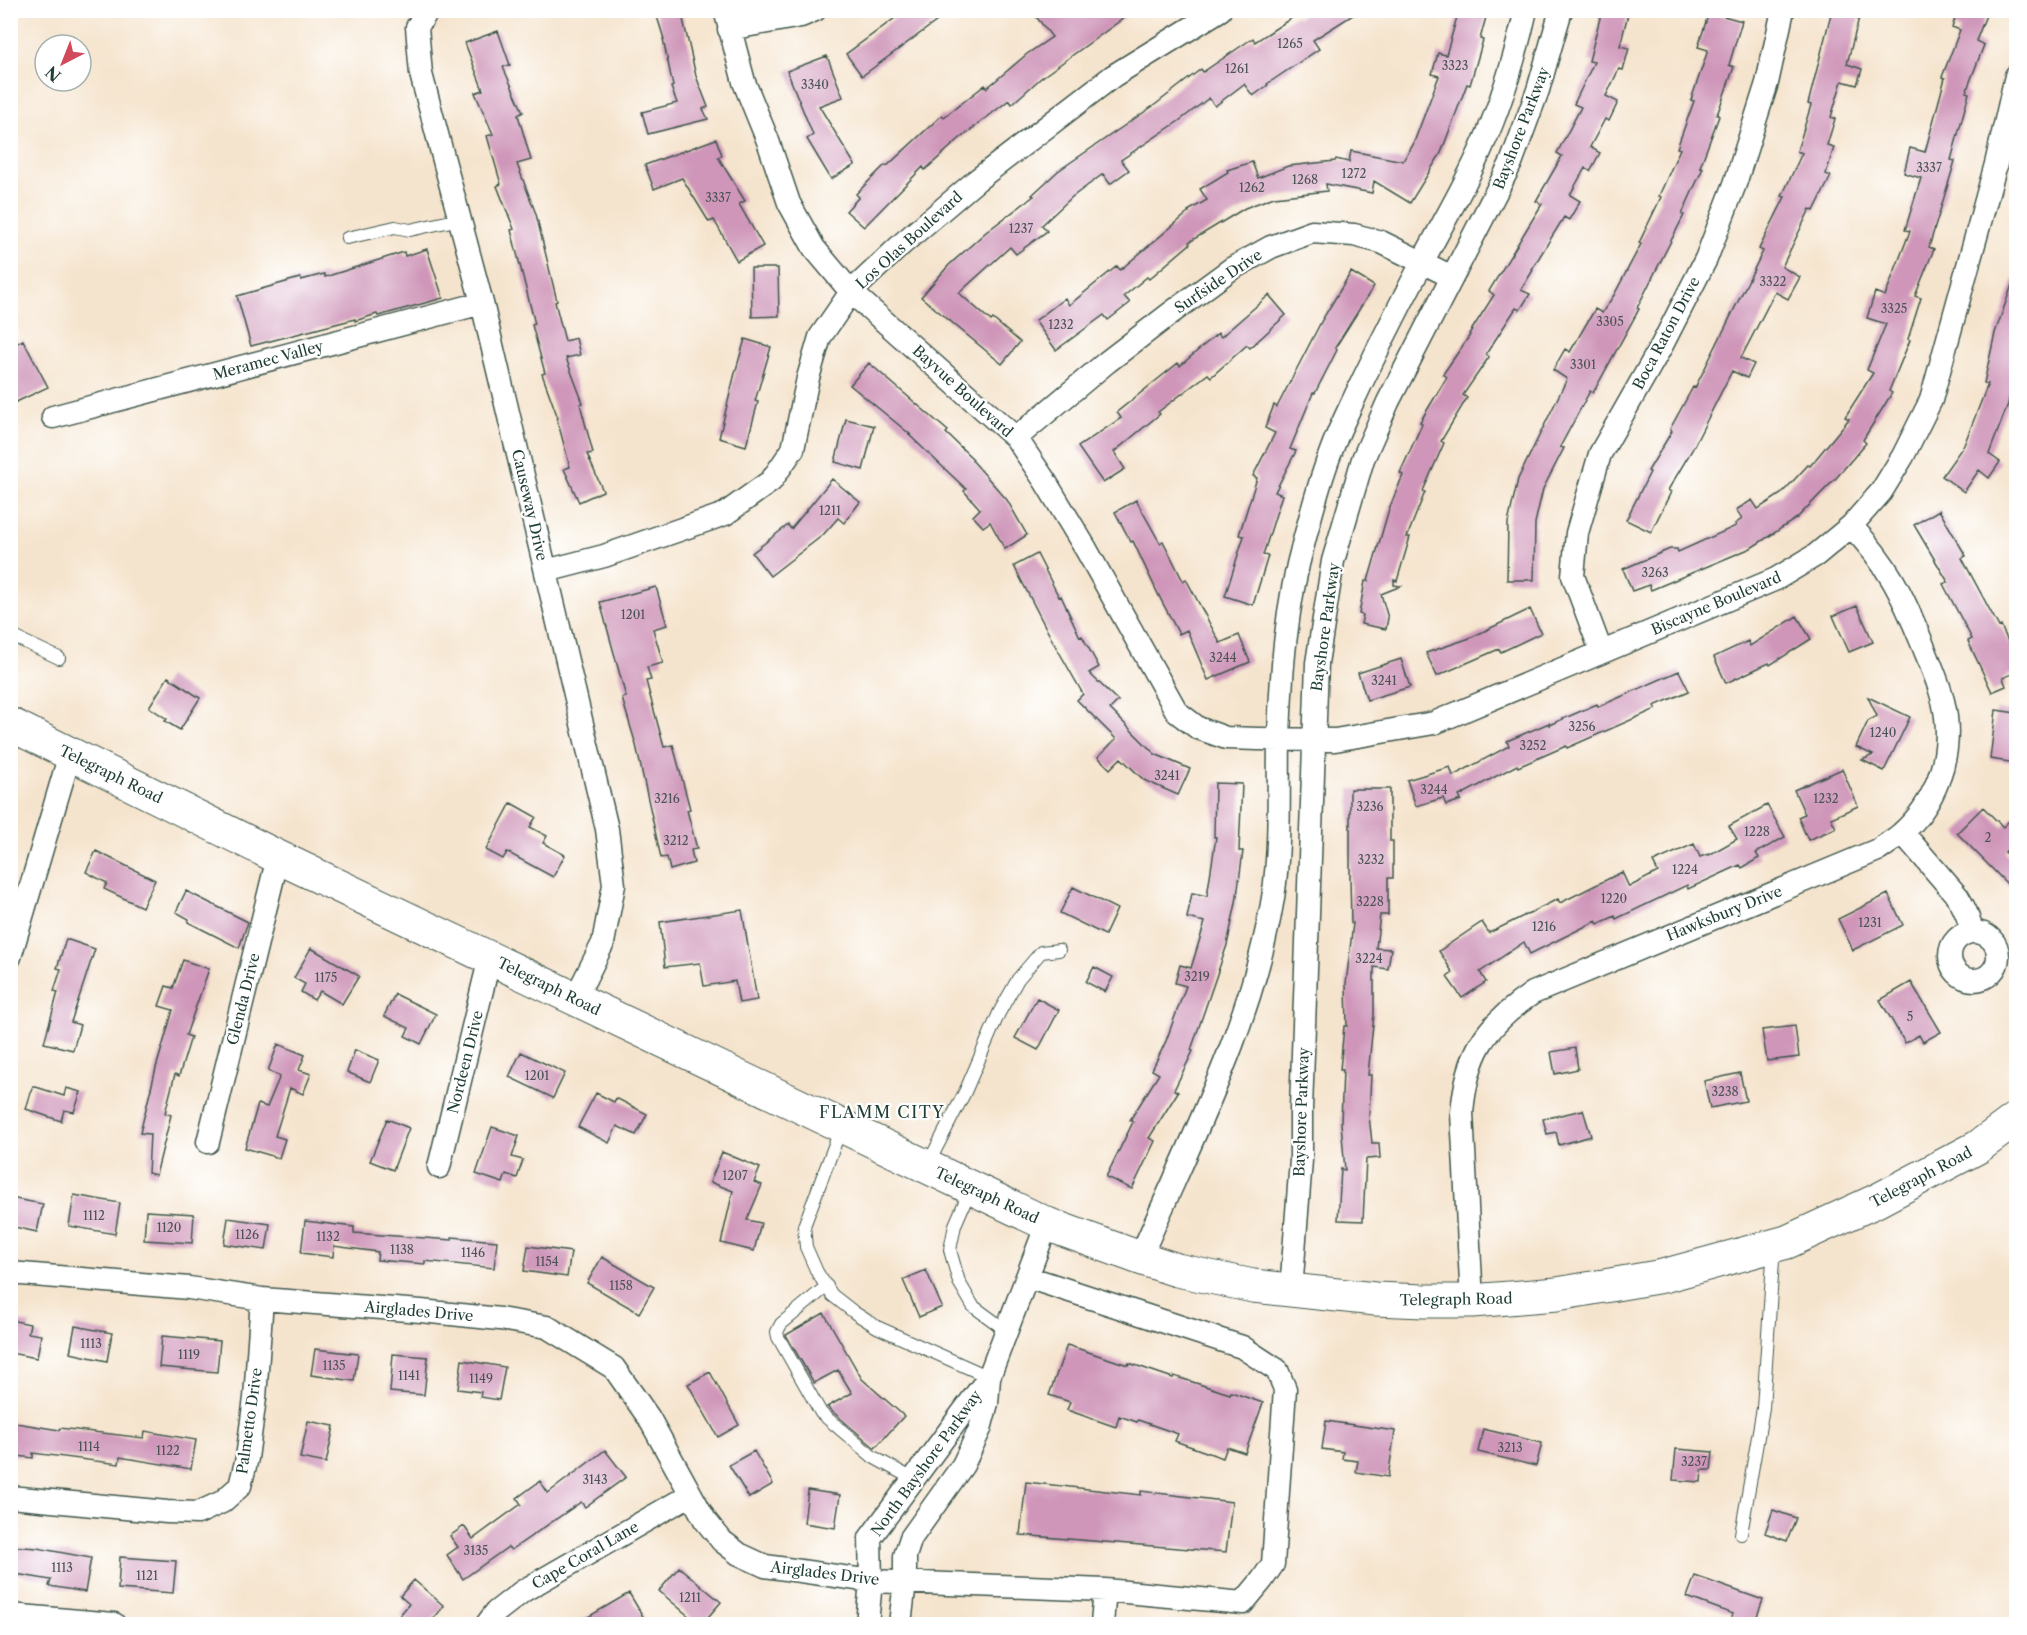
<svg xmlns="http://www.w3.org/2000/svg" width="2027" height="1635" font-family="'Libre Caslon Text',serif">
	<style>
		.building { fill: #cf96b9 }
		.lines { fill: none; stroke-linecap: round; stroke-linejoin: round }
		.lane-casing { stroke: #3f564b; stroke-width: 14 }
		.street-casing { stroke: #3f564b; stroke-width: 25 }
		.primary-casing { stroke: #3f564b; stroke-width: 35 }
		.lane { stroke: #fff; stroke-width: 12 }
		.street { stroke: #fff; stroke-width: 22 }
		.primary { stroke: #fff; stroke-width: 33 }
		.labels { text-anchor: middle; dominant-baseline: central; stroke-width: 4.5; stroke-linejoin: round; paint-order: stroke }
		.number-label { font-size: 12px; fill: #4b5355 }
		.street-label { font-size: 15px; fill: #1f3d34; stroke: #fff }
		.neighbourhood-label { font-size: 16px; letter-spacing: 1.5px; fill: #1f3d34; stroke: #fff }
	</style>
	<rect width="100%" height="100%" fill="#fff"/>
	<filter id="ink" filterUnits="userSpaceOnUse"><feTurbulence type="fractalNoise" baseFrequency=".0167" numOctaves="2"/><feDisplacementMap in="SourceGraphic" scale="12" xChannelSelector="R" yChannelSelector="G"/><feConvolveMatrix kernelMatrix="1 2 1 2 8 2 1 2 1" color-interpolation-filters="sRGB"/></filter>
	<filter id="wash" filterUnits="userSpaceOnUse"><feTurbulence type="fractalNoise" baseFrequency=".008" numOctaves="4" result="noise"/><feDisplacementMap in="SourceGraphic" scale="24" xChannelSelector="R" yChannelSelector="G"/><feGaussianBlur stdDeviation="1.35" result="paint"/><feColorMatrix in="noise" values="0 0 0 0 0 0 0 0 0 0 0 0 0 0 0 0 0 1.4 0 .05"/><feComposite in="paint" operator="in"/></filter>
	<g filter="url(#wash)">
		<rect width="100%" height="100%" fill="#f5e4cd"/>
		<g id="blocks">
			<path class="building" d="M655 10H681L696 76 708 107 703 109 708 119 648 134 642 112 677 103 671 87 673 86 663 39H664Z
				M906 10H952L862 76 846 54Z
				M1031 10H1135L1041 78 1012 104 1009 100 958 140 925 170 923 167 864 227 846 211 859 197 856 194 885 165 887 166 942 115 944 117 985 85 987 88 1027 54 1052 37Z
				M1310 10H1361L1313 40 1319 49 1267 84 1268 85 1253 96 1244 84 1215 106 1209 98 1179 121 1121 160 1129 170 1110 184 1103 174 1072 197 1042 225 1047 231 1016 254 1010 247 959 293 991 321 993 319 1020 342 1002 364 921 297 949 265 986 232 1034 196 1032 195 1058 171 1156 104 1201 69 1203 72 1253 38 1255 42 1296 15 1298 18Z
				M1459 10H1488L1480 39 1483 40 1470 85 1467 84 1441 153 1410 203 1374 181 1372 193 1326 184 1327 191 1274 197 1245 208 1189 242 1190 244 1149 279 1147 277 1124 296 1130 303 1108 320 1104 315 1056 350 1035 321 1065 298 1069 305 1117 266 1120 270 1189 212 1188 211 1207 200 1200 189 1228 172 1227 170 1252 162 1258 178 1288 166 1335 161 1336 159 1349 162 1351 151 1403 161 1413 145 1439 76 1432 74 1438 53 1446 55Z
				M1602 10H1629L1620 46 1629 48 1623 70 1619 69 1606 96 1618 102 1609 121 1605 119 1590 147 1600 153 1590 171 1585 168 1570 195 1580 201 1569 220 1564 217 1532 269 1533 270 1521 290 1530 294 1520 310 1516 308 1486 354 1489 357 1463 395 1467 398 1441 441 1444 443 1423 491 1425 492 1407 537H1410L1397 581 1394 580V585L1401 586 1381 594 1388 618 1386 629 1361 624 1363 615 1359 614 1365 581H1368L1389 509 1403 475 1400 473 1422 424 1420 422 1447 377 1443 374 1470 335 1469 334 1494 295 1489 291 1542 204 1536 201 1562 156 1557 153 1581 107 1574 104 1594 62 1589 61Z
				M1832 10H1861L1847 64 1862 69 1857 85 1842 81 1831 117 1835 119 1827 145 1834 147 1826 174 1831 176 1814 211 1810 209 1782 267 1800 277 1788 299 1775 292 1741 358 1754 364 1747 378 1732 371 1692 450 1668 490 1671 492 1651 532 1626 520 1650 472 1648 471 1672 431 1670 429 1693 387 1695 388 1763 251 1759 249 1785 197 1782 196 1802 153 1797 151 1811 105 1808 104Z
				M1958 10H1988L1976 41 1984 45 1966 92 1969 93 1951 160 1955 161 1929 247 1934 249 1915 296 1921 298 1908 339 1910 340 1889 391 1892 393 1863 440 1866 443 1837 477 1797 518 1751 548 1651 590 1649 585 1632 591 1623 569 1670 549H1677L1678 552 1736 526 1735 524 1742 519 1736 510 1752 500 1758 509 1781 494 1808 465 1810 466 1849 419 1845 417 1873 373 1867 370 1886 324 1867 318 1875 292 1885 296 1910 231 1905 230 1921 178 1904 173 1910 148 1925 152 1945 78 1942 77 1960 30 1952 27Z
				M1709 12 1742 21 1729 65 1734 67 1717 115 1719 116 1700 167 1703 168 1682 214 1684 215 1637 308 1639 309 1593 393 1590 391 1560 447 1564 448 1543 489 1535 523 1534 580H1507L1508 523 1518 479 1567 379 1553 370 1565 349 1570 352 1595 309 1602 313 1614 295 1641 244 1639 243 1661 197 1659 196 1680 149 1677 148 1694 101 1691 100 1708 50 1698 47Z
				M498 31 510 65 503 67 523 112 518 115 531 160 517 164 536 214 557 301 555 302 565 341 576 338 580 355 566 358 583 403 580 404 593 453 587 454 603 491 579 502 564 469 570 467 557 419 558 418 542 374 545 373 532 325 535 324 511 230 514 229 497 186 501 184 487 136 493 134 475 93 483 90 465 43Z
				M827 56 843 97 819 106 855 165 831 179 807 139 813 135 787 71Z
				M716 139 722 155 718 157 745 201 739 204 763 246 737 261 714 220 709 222 682 178 654 189 645 165Z
				M427 249 443 298 378 316 377 314 355 321V319L251 346 237 296 300 278 301 280 324 274 325 277 404 252 405 256Z
				M751 268H778L779 316 752 317Z
				M1351 272 1374 286 1335 348 1337 350 1315 393H1313L1290 449 1296 451 1275 492 1282 495 1263 555 1268 556 1253 605 1225 596 1244 536 1239 535 1257 478 1253 476 1275 433 1265 428 1274 405 1277 407 1322 320Z
				M2014 279 2016 280V364L2008 404 1989 454 2000 462 1989 478 1979 470 1964 492 1942 476 1964 445 1988 384 1984 383 1995 333Z
				M1269 295 1286 315 1250 348 1247 345 1211 377 1208 374 1158 412 1160 414 1114 452 1125 469 1103 483 1078 447 1121 418 1117 412 1178 363 1180 366 1218 333 1221 337Z
				M745 339 771 347 755 401 758 402 746 446 719 438 735 373Z
				M23 340 48 387 10 405V347Z
				M869 363 948 431 946 433 973 459 972 460 1007 500 1027 535 1005 549 990 522 983 527 973 516 980 509 964 491 966 489 908 434 911 435 850 385Z
				M846 419 874 426 863 470 835 462Z
				M832 479 860 502 844 523 838 518 823 535 770 576 752 553 788 525 791 529Z
				M1136 500 1160 543 1163 541 1183 581 1186 579 1220 643 1239 635 1250 662 1208 680 1187 630 1179 634 1158 594 1133 541 1131 542 1115 512Z
				M1939 510 1966 556 1962 558 1999 627 2001 626 2016 659V672L2003 678 2006 686 1992 692 1968 641 1972 639 1943 584 1948 582 1914 525Z
				M1037 554 1059 597 1061 596 1080 637 1082 636 1099 667 1089 673 1118 701 1110 709 1155 754 1190 769 1178 795 1144 780 1121 758 1110 769 1098 757 1116 739 1077 700 1083 694 1050 636 1014 566Z
				M656 587 667 625 653 629 663 663 647 667 651 680 646 681 664 747 673 745 690 809 687 810 697 849 691 850 694 863 670 870 667 857 661 858 636 745 622 698 626 697 600 602Z
				M1857 606 1873 642 1849 652 1833 616Z
				M1530 609 1541 633 1501 652 1499 649 1437 676 1426 653 1470 638Z
				M1797 616 1811 639 1770 665 1769 663 1726 683 1714 657 1748 641 1750 646Z
				M1401 659 1410 687 1367 700 1358 673Z
				M1679 671 1689 691 1654 706 1656 709 1567 748 1566 746 1518 767 1517 765 1459 796 1461 800 1446 805 1443 798 1416 806 1407 780 1450 767 1453 776 1509 746 1507 741 1549 723V725L1597 704 1598 707Z
				M168 677 200 698 180 730 165 721 167 719 149 707Z
				M1868 697 1910 717 1884 771 1862 760 1873 755 1856 747 1868 721 1877 716Z
				M1996 710 2016 713V763L1990 759Z
				M1842 769 1858 806 1831 818 1836 828 1808 840 1798 817 1805 814 1794 790Z
				M1215 783 1242 784 1239 851H1243L1236 903 1227 945 1191 1050 1193 1051 1174 1090 1178 1092 1149 1138 1155 1141 1132 1189 1106 1177 1133 1122 1130 1120 1159 1074 1152 1070 1166 1041 1186 986 1175 983 1180 965 1191 968 1205 922 1187 918 1192 893 1207 896 1216 837H1214Z
				M1350 789H1390V841H1393V878H1388V915H1380L1376 948 1391 949 1388 969 1374 967V1014L1368 1075H1371L1369 1116 1372 1143H1379L1380 1158 1366 1159 1363 1221 1338 1220 1341 1169 1345 1170 1341 1123 1343 1070H1340L1344 1026H1347L1346 984 1353 923H1351L1350 878Z
				M511 803 536 817 530 827 547 836 543 843 565 855 553 877 507 852 503 859 486 850Z
				M1767 805 1785 837 1756 853 1759 858 1742 868 1740 865 1688 889 1687 885 1616 919 1615 916 1598 924 1596 921 1530 954 1524 942 1480 972 1486 982 1462 998 1447 977 1453 973 1439 951 1482 922 1489 933 1558 899 1560 903 1622 872 1629 887 1658 872 1653 862 1694 844 1700 857 1708 854 1709 855 1737 839 1729 826Z
				M1983 807 2003 827 2016 814V840L2005 852 2016 863V893L1957 833Z
				M96 851 155 880 142 907 104 889 107 883 86 872Z
				M1073 887 1117 909 1105 935 1060 913Z
				M186 891 248 922 239 948 188 922 189 919 176 912Z
				M1888 894 1903 925 1853 950 1838 919Z
				M742 910 757 1000 739 1003 735 981 704 986 700 963 665 967 660 922Z
				M66 939 95 949 71 1022 80 1025 73 1050 44 1043 58 992 54 991 61 969 57 968Z
				M311 948 359 976 342 1004 320 991 314 1000 301 992 305 984 294 978Z
				M183 960 209 969 186 1035 191 1037 179 1076 175 1074 165 1113 171 1115 156 1175 148 1173 150 1134 140 1133 156 1068 173 1010 159 1006 166 986 173 988Z
				M1094 967 1113 977 1105 992 1086 982Z
				M1911 982 1941 1032 1923 1042 1919 1035 1905 1043 1880 1000Z
				M395 994 436 1014 421 1044 405 1036 409 1028 384 1016Z
				M1037 998 1059 1010 1038 1050 1015 1038Z
				M1795 1026 1799 1057 1767 1061 1762 1030Z
				M278 1044 305 1055 299 1070 311 1074 303 1094 290 1088 275 1136 285 1139 279 1158 245 1148 258 1104 267 1107 280 1076 268 1071Z
				M1575 1048 1578 1069 1555 1074 1551 1052Z
				M355 1050 379 1060 370 1082 347 1072Z
				M521 1052 565 1073 553 1098 509 1077Z
				M1740 1073 1746 1101 1710 1108 1704 1081Z
				M33 1086 64 1096 66 1088 81 1092 74 1112 64 1110 61 1121 26 1109Z
				M596 1093 614 1102 616 1098 647 1114 636 1135 617 1126 609 1143 578 1127Z
				M1583 1110 1591 1136 1559 1145 1556 1132 1547 1134 1543 1119Z
				M387 1119 409 1128 393 1170 370 1161Z
				M492 1127 519 1136 512 1157 523 1160 517 1178 506 1174 503 1183 476 1174Z
				M722 1152 760 1168 754 1182 762 1185 747 1220 761 1223 754 1251 721 1243 733 1191 710 1182Z
				M74 1195 120 1203 115 1234 69 1226Z
				M10 1198 43 1204 37 1232 10 1226Z
				M146 1211 194 1214 192 1243 144 1240Z
				M228 1218 270 1224 266 1250 224 1244Z
				M305 1221 354 1227V1233L452 1240V1237L497 1241 494 1268 425 1261V1264L377 1260 378 1252 334 1246 333 1257 301 1253Z
				M528 1246 571 1252 567 1277 524 1271Z
				M602 1257 654 1287 639 1313 587 1283Z
				M926 1270 942 1307 919 1317 903 1280Z
				M824 1313 862 1379 904 1416 875 1448 827 1407 852 1393 838 1370 814 1383 786 1335Z
				M10 1320 30 1324 28 1333 41 1335 37 1358 10 1353Z
				M75 1326 112 1333 107 1361 70 1353Z
				M162 1336 220 1341 217 1372 159 1367Z
				M1067 1345 1128 1365 1129 1363 1173 1378 1174 1376 1230 1394 1231 1392 1263 1403 1245 1453 1227 1447 1223 1458 1175 1441 1178 1434 1138 1420 1137 1422 1119 1416 1116 1427 1067 1410 1070 1402 1049 1395Z
				M315 1349 358 1354 354 1381 311 1375Z
				M393 1354 428 1357 424 1395 390 1392Z
				M462 1360 505 1367 499 1400 480 1397 481 1392 458 1389Z
				M710 1372 739 1425 718 1437 688 1384Z
				M308 1421 334 1426 326 1463 300 1458Z
				M1326 1421 1395 1431 1388 1477 1356 1472 1358 1461 1342 1459 1343 1452 1322 1449Z
				M10 1422 59 1430 60 1428 144 1438 145 1431 196 1440 191 1469 120 1457 119 1464 33 1453V1458L10 1455Z
				M1483 1429 1542 1443 1536 1466 1478 1452Z
				M1676 1449 1713 1452 1711 1470H1702L1701 1482 1673 1480Z
				M605 1450 626 1477 585 1507 581 1502 511 1550 508 1547 463 1579 447 1555 458 1547 450 1536 464 1526 473 1539 521 1504 517 1498 540 1481 548 1493Z
				M754 1451 773 1484 749 1498 729 1465Z
				M1026 1482 1141 1495V1491L1232 1502 1226 1552 1020 1535Z
				M808 1490 840 1495 835 1528 804 1523Z
				M1773 1510 1796 1518 1787 1541 1765 1533Z
				M10 1546 37 1548 91 1558 85 1592 49 1586 51 1580 10 1573Z
				M120 1557 176 1561 173 1593 118 1589Z
				M679 1567 721 1602 702 1624H698L659 1591Z
				M1695 1576 1763 1600 1754 1624H1729L1733 1614 1687 1597Z
				M414 1580 444 1606 429 1624H411L400 1615 409 1604 400 1596Z
				M629 1593 644 1618 633 1624H576Z"/>
		</g>
	</g>
	<g filter="url(#ink)">
		<use href="#blocks" fill-opacity="0" stroke="#3f564b" stroke-width="1.5"/>
		<g class="lines">
			<g class="lane-casing">
				<path id="lane" d="M347 238 395 227 410 230 460 219
					M10 635 59 658
					M841 1128 804 1226 806 1247 817 1272 832 1295 855 1313 877 1327 989 1377
					M927 1166 965 1092 999 1013 1018 979 1041 952 1059 950
					M970 1190 955 1225 950 1250 959 1282 973 1306 1007 1331
					M827 1286 781 1324 777 1332 778 1337 821 1413 873 1457 913 1479
					M1741 1534 1763 1408 1774 1246"/>
			</g>
			<g class="street-casing">
				<path id="street" d="M428 10 417 27 421 74 482 303 607 829 614 885 603 943 575 999
					M725 10 744 82 768 141 789 203 814 248 851 292 1016 438 1045 481 1086 549 1177 712 1198 728 1226 738 1258 739 1335 740 1434 723 1776 579 1816 555 1851 526 1881 492 1903 456 1931 400 1996 164 2016 76
					M729 29 801 16 815 10
					M53 417 482 303
					M1016 438 1107 362 1171 313 1231 269 1271 247 1312 232 1354 235 1381 242 1452 277
					M546 571 604 556 725 514 771 481 793 449 808 378 820 337 851 292 903 243 977 180 1113 76 1220 10
					M1601 651 1573 576 1577 533 1600 454 1662 345 1706 259 1735 184 1767 83 1783 10
					M1903 833 1958 897C1965 909 1970 919 1971 932
					M1950 956a24 24 0 1 1 48 0a24 24 0 1 1-48 0Z
					M10 957 70 754
					M208 1142 278 857
					M439 1167 490 957
					M1140 1258C1190 1141 1252 1025 1273 898 1281 845 1278 792 1279 739 1281 673 1286 605 1304 541 1315 499 1327 455 1346 416 1370 364 1396 312 1423 261 1442 224 1464 188 1481 149 1501 105 1515 58 1526 10
					M10 1273 189 1288 262 1299 421 1311 500 1319 547 1327 614 1368 649 1418 705 1520 722 1541 739 1554 765 1566 871 1581 1105 1590 1243 1603 1262 1580 1273 1564 1285 1389 1277 1370 1242 1347 1027 1277
					M1291 1291 1301 1160V1109L1317 663 1333 561 1363 459 1388 402 1511 163 1538 90 1561 10
					M1472 1301 1462 1113C1467 1054 1484 1026 1533 993L1880 849C1887 843 1896 839 1902 833 1935 804 1951 759 1946 717 1943 691 1931 666 1922 643 1902 594 1888 564 1851 526
					M10 1497 167 1512 198 1513 222 1502 240 1486 247 1458 255 1398 262 1299
					M10 1615 114 1624
					M487 1624 496 1612 523 1591 690 1495
					M867 1624 871 1581 870 1538 989 1377 1047 1224
					M900 1624 905 1582V1556L911 1538 963 1465 980 1429 987 1403 989 1378
					M1102 1624 1105 1590"/>
			</g>
			<g class="primary-casing">
				<path id="primary" d="M10 724 278 857 1047 1224 1140 1258 1177 1270 1253 1286 1375 1299 1424 1301H1472L1557 1294 1663 1276 1787 1242 1878 1200 1978 1147 2016 1119"/>
			</g>
			<use href="#lane" class="lane"/>
			<use href="#street" class="street"/>
			<use href="#primary" class="primary"/>
		</g>
	</g>
	<g class="labels">
		<g class="number-label">
			<text x="1290" y="43">1265</text>
			<text x="1455" y="65">3323</text>
			<text x="1237" y="68">1261</text>
			<text x="815" y="84">3340</text>
			<text x="1929" y="167">3337</text>
			<text x="1354" y="173">1272</text>
			<text x="1305" y="179">1268</text>
			<text x="1252" y="187">1262</text>
			<text x="718" y="197">3337</text>
			<text x="1021" y="228">1237</text>
			<text x="1773" y="281">3322</text>
			<text x="1894" y="308">3325</text>
			<text x="1610" y="321">3305</text>
			<text x="1061" y="324">1232</text>
			<text x="1583" y="364">3301</text>
			<text x="830" y="510">1211</text>
			<text x="1655" y="572">3263</text>
			<text x="633" y="614">1201</text>
			<text x="1223" y="657">3244</text>
			<text x="1384" y="680">3241</text>
			<text x="1582" y="726">3256</text>
			<text x="1883" y="732">1240</text>
			<text x="1533" y="745">3252</text>
			<text x="1167" y="775">3241</text>
			<text x="1434" y="789">3244</text>
			<text x="667" y="798">3216</text>
			<text x="1826" y="798">1232</text>
			<text x="1370" y="806">3236</text>
			<text x="1757" y="831">1228</text>
			<text x="1988" y="837">2</text>
			<text x="676" y="840">3212</text>
			<text x="1371" y="859">3232</text>
			<text x="1685" y="869">1224</text>
			<text x="1614" y="898">1220</text>
			<text x="1370" y="901">3228</text>
			<text x="1870" y="922">1231</text>
			<text x="1544" y="926">1216</text>
			<text x="1369" y="958">3224</text>
			<text x="1197" y="976">3219</text>
			<text x="326" y="977">1175</text>
			<text x="1910" y="1016">5</text>
			<text x="537" y="1075">1201</text>
			<text x="1725" y="1091">3238</text>
			<text x="735" y="1175">1207</text>
			<text x="94" y="1215">1112</text>
			<text x="169" y="1227">1120</text>
			<text x="247" y="1234">1126</text>
			<text x="328" y="1236">1132</text>
			<text x="402" y="1249">1138</text>
			<text x="473" y="1252">1146</text>
			<text x="547" y="1261">1154</text>
			<text x="621" y="1285">1158</text>
			<text x="91" y="1343">1113</text>
			<text x="189" y="1354">1119</text>
			<text x="334" y="1365">1135</text>
			<text x="409" y="1375">1141</text>
			<text x="481" y="1378">1149</text>
			<text x="89" y="1446">1114</text>
			<text x="1510" y="1447">3213</text>
			<text x="168" y="1450">1122</text>
			<text x="1694" y="1461">3237</text>
			<text x="595" y="1479">3143</text>
			<text x="476" y="1550">3135</text>
			<text x="62" y="1567">1113</text>
			<text x="147" y="1575">1121</text>
			<text x="690" y="1597">1211</text>
		</g>
		<g class="street-label">
			<text transform="translate(1521 128) rotate(-69)">Bayshore Parkway</text>
			<text transform="translate(909 240) rotate(-42)">Los Olas Boulevard</text>
			<text transform="translate(1218 281) rotate(-34)">Surfside Drive</text>
			<text transform="translate(1666 333) rotate(-62)">Boca Raton Drive</text>
			<text transform="translate(268 360) rotate(-15)">Meramec Valley</text>
			<text transform="translate(963 391) rotate(42)">Bayvue Boulevard</text>
			<text transform="translate(530 505) rotate(77)">Causeway Drive</text>
			<text transform="translate(1716 603) rotate(-23)">Biscayne Boulevard</text>
			<text transform="translate(1325 627) rotate(-82)">Bayshore Parkway</text>
			<text transform="translate(111 774) rotate(26)">Telegraph Road</text>
			<text transform="translate(1724 913) rotate(-22)">Hawksbury Drive</text>
			<text transform="translate(549 986) rotate(26)">Telegraph Road</text>
			<text transform="translate(243 999) rotate(-76)">Glenda Drive</text>
			<text transform="translate(465 1062) rotate(-76)">Nordeen Drive</text>
			<text transform="translate(1301 1112) rotate(-88)">Bayshore Parkway</text>
			<text transform="translate(1921 1177) rotate(-28)">Telegraph Road</text>
			<text transform="translate(987 1195) rotate(25)">Telegraph Road</text>
			<text transform="translate(1456 1299) rotate(-1)">Telegraph Road</text>
			<text transform="translate(419 1311) rotate(5)">Airglades Drive</text>
			<text transform="translate(249 1421) rotate(-82)">Palmetto Drive</text>
			<text transform="translate(926 1463) rotate(-54)">North Bayshore Parkway</text>
			<text transform="translate(585 1555) rotate(-30)">Cape Coral Lane</text>
			<text transform="translate(825 1573) rotate(7)">Airglades Drive</text>
		</g>
		<g class="neighbourhood-label">
			<text x="882" y="1112">FLAMM CITY</text>
		</g>
	</g>
	<rect width="2027" height="1635" fill="none" stroke="#fff" stroke-width="36"/>
	<g transform="translate(63 63) rotate(222)"><circle r="28" fill="#ffffff" stroke="#a5b1ae" stroke-width="1.5"/>
	<path d="M0-4.5L10 22L0 15L-10 22Z" fill="#d1495b"/>
	<text y="-9" font-size="16" font-weight="bold" text-anchor="middle" fill="#1f3d34">N</text>
	</g>
</svg>
